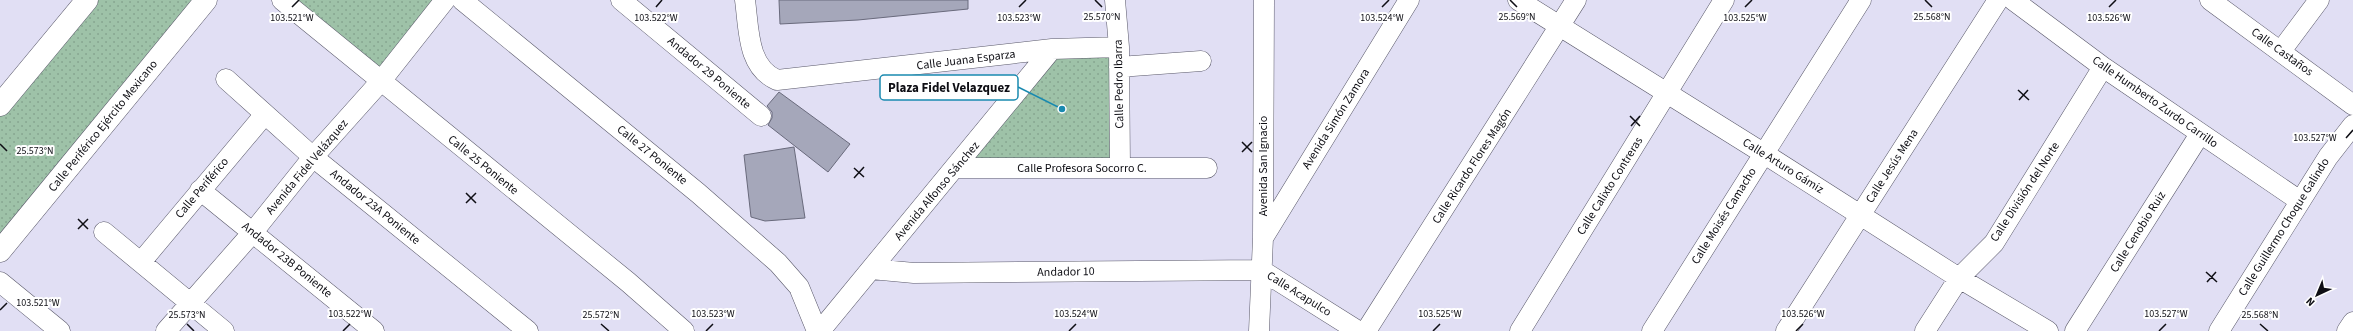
<svg xmlns="http://www.w3.org/2000/svg" width="2353" height="331" font-family="'Source Sans 3',sans-serif">
	<style>
		.park { fill: url(#park-dots) }
		.building { fill: #a5a7ba; stroke: #696a7c }
		.lines { fill: none; stroke-linecap: round; stroke-linejoin: round }
		.minor-casing { stroke: #595869; stroke-width: 21 }
		.highway-casing { stroke: #595869; stroke-width: 23 }
		.minor { stroke: #fff; stroke-width: 20 }
		.highway { stroke: #fff; stroke-width: 22 }
		.ticks { fill: none; stroke: #0e0e14; stroke-width: 1.5 }
		.labels { text-anchor: middle; dominant-baseline: central; stroke-width: 4; stroke-linejoin: round; paint-order: stroke }
		.street-label { font-size: 12px; fill: #0e0e14; stroke: #fff }
		.ticks-label { font-size: 10px; text-anchor: middle; fill: #0e0e14; stroke: #fff; stroke-width: 4; stroke-linejoin: round; paint-order: stroke }
		.leader { fill: none; stroke: #1a8ab0; stroke-width: 1.5 }
		.callout-dot { fill: #1a8ab0; stroke: #fff; stroke-width: 1.5 }
		.callout { fill: #fff; stroke: #1a8ab0; stroke-width: 1.5 }
		.callout-label { font-size: 13px; text-anchor: middle; font-weight: bold; fill: #0e0e14 }
	</style>
	<defs>
		<pattern id="park-dots" width="8" height="8" patternUnits="userSpaceOnUse"><rect width="8" height="8" fill="#9ec2a8"/><path d="M2 2h.1M6 6h.1" fill="none" stroke="#87a690" stroke-width="1.8" stroke-linecap="round"/></pattern>
	</defs>
	<rect width="100%" height="100%" fill="#e1dff4"/>
	<path class="park" d="M92 0H203L0 249V111Z
		M283 0H444L381 79Z
		M1119 47 1120 168H956L1052 49Z"/>
	<path class="building" d="M779 0H968V9L858 20 780 24Z
		M779 92 850 144 828 172 768 125 772 118V112L767 106Z
		M794 147 805 218 765 221 751 217 744 155Z"/>
	<g class="lines">
		<g class="minor-casing">
			<path id="minor" d="M282 0 628 282 684 331
				M462 0 698 193 778 263 799 287 817 331
				M621 0 761 116
				M745 0C749 29 747 67 777 80L1052 49 1119 47
				M1115 0 1119 47 1120 168
				M1518 0 1763 153 1959 278 2048 331
				M2013 0 2103 67 2300 201
				M2210 0 2353 105
				M2281 51 2319 0
				M1119 67 1201 61
				M226 79 313 157 528 331
				M956 168H1207
				M200 190 374 331
				M104 232 224 331
				M1263 238 1409 0
				M141 262 265 114
				M871 269 914 273 1261 270
				M1261 270 1358 331
				M0 282 60 331
				M166 331 253 232 313 157 381 81 445 0
				M820 331 1052 49
				M1259 331 1263 238 1264 0
				M1366 331 1576 0
				M1520 331 1724 0
				M1652 331 1861 0
				M1786 331 1998 0
				M1925 331 1959 278 1994 243 2103 67
				M2075 331 2200 134
				M2219 331 2328 157 2353 125
				M2347 331 2353 322"/>
		</g>
		<g class="highway-casing">
			<path id="highway" d="M0 105 87 0
				M0 251 206 0"/>
		</g>
		<use href="#minor" class="minor"/>
		<use href="#highway" class="highway"/>
	</g>
	<path class="ticks" d="M1095 0 1102 7M1510 0 1517 7M1925 0 1932 7M292 7 299 0M656 7 662 0M1019 7 1026 0M1382 7 1389 0M1745 7 1752 0M2109 7 2116 0M2018 90 2029 100M2019 100 2028 90M1630 116 1640 126M1631 126 1640 116M2346 138 2353 130M1242 142 1252 152M0 144 7 151M1242 152 1252 142M854 168 864 177M854 178 864 167M466 193 476 203M466 203 476 193M78 219 88 229M78 229 88 219M2206 272 2217 282M2207 282 2216 272M0 310 7 303M187 324 194 331M601 324 609 331M2260 324 2268 331M343 331 350 324M706 331 713 324M1069 331 1076 324M1433 331 1440 324M1796 331 1803 324M2159 331 2166 324"/>
	<g class="labels">
		<g class="street-label">
			<text transform="translate(2282 52) rotate(36)">Calle Castaños</text>
			<text transform="translate(966 60) rotate(-7)">Calle Juana Esparza</text>
			<text transform="translate(709 73) rotate(40)">Andador 29 Poniente</text>
			<text transform="translate(1119 84) rotate(-91)">Calle Pedro Ibarra</text>
			<text transform="translate(2155 102) rotate(35)">Calle Humberto Zurdo Carrillo</text>
			<text transform="translate(1336 119) rotate(-58)">Avenida Simón Zamora</text>
			<text transform="translate(103 126) rotate(-51)">Calle Periférico Ejército Mexicano</text>
			<text transform="translate(652 155) rotate(39)">Calle 27 Poniente</text>
			<text transform="translate(483 165) rotate(39)">Calle 25 Poniente</text>
			<text transform="translate(1263 166) rotate(-90)">Avenida San Ignacio</text>
			<text transform="translate(1472 166) rotate(-57)">Calle Ricardo Flores Magón</text>
			<text transform="translate(1783 166) rotate(32)">Calle Arturo Gámiz</text>
			<text transform="translate(1892 166) rotate(-57)">Calle Jesús Mena</text>
			<text transform="translate(307 167) rotate(-50)">Avenida Fidel Velázquez</text>
			<text x="1082" y="168">Calle Profesora Socorro C.</text>
			<text transform="translate(1610 186) rotate(-58)">Calle Calixto Contreras</text>
			<text transform="translate(202 188) rotate(-50)">Calle Periférico</text>
			<text transform="translate(937 191) rotate(-50)">Avenida Alfonso Sánchez</text>
			<text transform="translate(2025 192) rotate(-57)">Calle División del Norte</text>
			<text transform="translate(375 207) rotate(39)">Andador 23A Poniente</text>
			<text transform="translate(1724 216) rotate(-58)">Calle Moisés Camacho</text>
			<text transform="translate(2284 227) rotate(-58)">Calle Guillermo Choque Galindo</text>
			<text transform="translate(2138 232) rotate(-58)">Calle Cenobio Ruiz</text>
			<text transform="translate(287 260) rotate(39)">Andador 23B Poniente</text>
			<text transform="translate(1066 272) rotate(-1)">Andador 10</text>
			<text transform="translate(1299 294) rotate(32)">Calle Acapulco</text>
		</g>
	</g>
	<g class="ticks-label">
		<text x="1932" y="20">25.568°N</text>
		<text x="1102" y="20">25.570°N</text>
		<text x="1517" y="20">25.569°N</text>
		<text x="292" y="21">103.521°W</text>
		<text x="656" y="21">103.522°W</text>
		<text x="1019" y="21">103.523°W</text>
		<text x="1382" y="21">103.524°W</text>
		<text x="1745" y="21">103.525°W</text>
		<text x="2109" y="21">103.526°W</text>
		<text x="2315" y="141">103.527°W</text>
		<text x="35" y="154">25.573°N</text>
		<text x="38" y="306">103.521°W</text>
		<text x="350" y="317">103.522°W</text>
		<text x="713" y="317">103.523°W</text>
		<text x="1076" y="317">103.524°W</text>
		<text x="1440" y="317">103.525°W</text>
		<text x="1803" y="317">103.526°W</text>
		<text x="2166" y="317">103.527°W</text>
		<text x="187" y="318">25.573°N</text>
		<text x="601" y="318">25.572°N</text>
		<text x="2260" y="318">25.568°N</text>
	</g>
	<path class="leader" d="M1062 109L1018 87"/>
	<circle class="callout-dot" cx="1062" cy="109" r="4"/>
	<rect class="callout" x="880" y="75" width="138" height="25" rx="4"/>
	<g class="callout-label">
		<text x="949" y="92">Plaza Fidel Velazquez</text>
	</g>
	<g transform="translate(2317 295) rotate(224)" stroke="#ffffff" stroke-width="3" paint-order="stroke">
	<path d="M0-3L7 15L0 10L-7 15Z" fill="#0e0e14"/>
	<text y="-6" font-size="11" font-weight="bold" text-anchor="middle" fill="#0e0e14">N</text>
	</g>
</svg>
